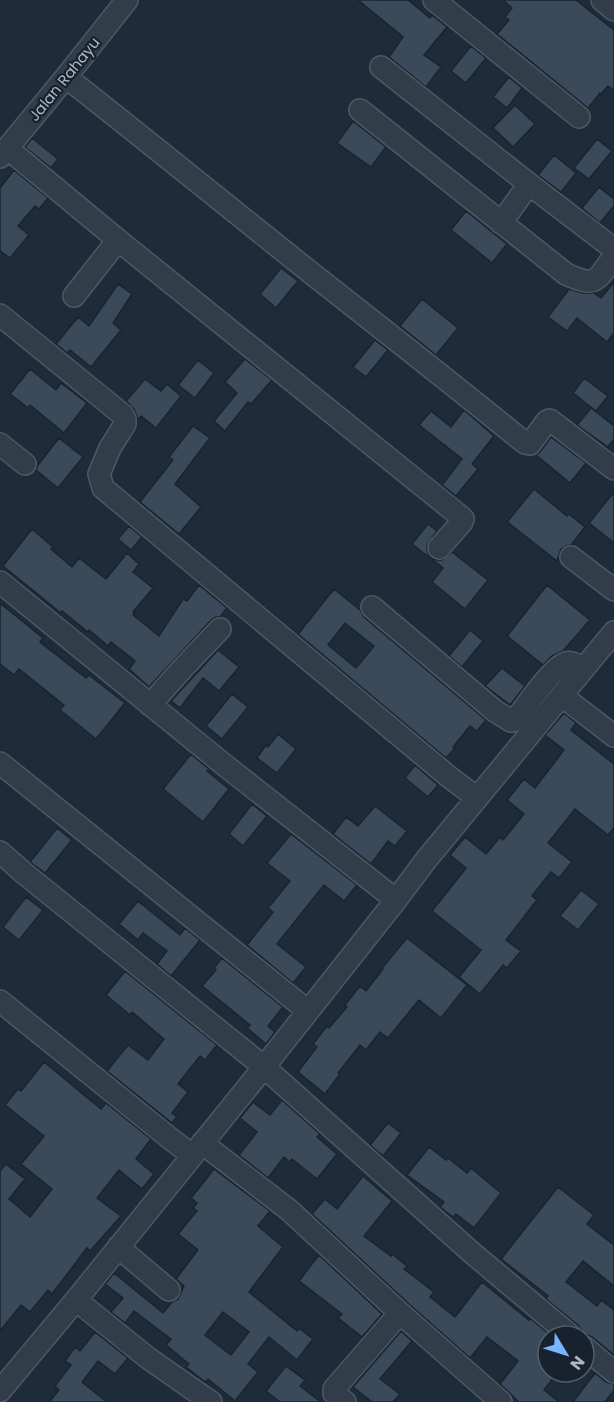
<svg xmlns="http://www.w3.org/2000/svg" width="614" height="1402" font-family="Poppins,sans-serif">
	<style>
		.building { fill: #3a4a5a; stroke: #1a2431; stroke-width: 1.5; fill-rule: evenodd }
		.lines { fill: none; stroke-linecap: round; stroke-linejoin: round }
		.minor-casing { stroke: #4d5865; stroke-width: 24 }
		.minor { stroke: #323d4a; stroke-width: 21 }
		.labels { text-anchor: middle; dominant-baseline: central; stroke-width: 4.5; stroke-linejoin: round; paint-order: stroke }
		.street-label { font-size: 15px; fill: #acb8c7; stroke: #18222e }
	</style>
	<rect width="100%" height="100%" fill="#1e2c3a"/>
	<path class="building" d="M358 0H408L430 18 432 15 447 27 424 55 441 67 426 87 389 57 403 37Z
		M503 0H576L614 30V91L608 86 601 94 600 93 588 108 497 34 509 20 505 17 512 8Z
		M471 46 486 58 466 83 451 71Z
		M509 77 522 88 507 108 493 97Z
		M515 105 535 124 513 147 493 128Z
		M353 121 386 147 371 167 337 143Z
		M32 138 58 159 51 168 25 147Z
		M597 139 612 151 589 179 574 168Z
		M554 155 576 173 561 192 538 175Z
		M14 170 48 198 39 209 35 206 18 226 29 235 10 258 0 251V188Z
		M599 187 614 199V206L600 223 582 208Z
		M466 211 507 244 492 263 451 230Z
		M281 268 298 281 276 308 260 294Z
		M614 282V333L607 342 577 318 567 331 548 317 569 289 583 293H594L601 298Z
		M118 284 132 294 113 323 121 330 91 367 70 350 67 353 56 344 78 317 89 326Z
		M422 299 458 328 436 355 400 326Z
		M375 340 388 350 366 377 353 367Z
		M245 359 272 380 251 404 248 402 225 431 214 421 237 393 225 382Z
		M198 360 214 373 195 398 178 385Z
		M30 369 56 390 61 383 87 403 64 433 30 405 28 408 10 394Z
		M584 378 608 396 596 411 573 393Z
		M145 379 161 391 167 384 181 396 156 428 141 416 138 420 134 409 126 401Z
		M591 408 614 426V439L608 447 577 425Z
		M464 410 494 436 472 464 478 469 456 496 442 485 462 459 419 425 431 411 451 427Z
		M193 426 210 438 175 484 201 507 179 534 140 502 173 460 169 457Z
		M551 437 586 463 570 483 536 455 540 452Z
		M59 438 83 457 58 488 36 470 38 465Z
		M534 489 567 516 569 514 585 527 571 545 566 546 561 549 557 561 507 522Z
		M614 492V543L589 523Z
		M428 524 437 531 427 545V551L430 557 436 560H442L452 552 488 580 465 609 432 582 443 568 412 544Z
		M129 526 142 537 131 550 118 539Z
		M32 529 53 547 51 549 72 567 79 558 106 579 127 553 139 564 133 572 153 588 133 612 135 613 133 615 159 636 183 599 187 601 199 585 227 608 220 617H216L211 620 149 687 129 669 135 661 111 642 108 646 89 630 88 632 62 611 61 613 3 566Z
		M547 585 590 620 563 651 552 656 543 665 507 636Z
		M334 589 360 610 364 617 486 720 477 731 470 726 453 747 455 748 446 758 298 634ZM345 623 374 646 356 668 328 645Z
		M0 603 43 638 40 642 86 678 89 675 125 703 96 739 60 710 64 705 19 669 14 675 0 664Z
		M470 630 483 641 462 667 449 656Z
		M218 650 239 667 219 691 203 678 180 708 171 701Z
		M502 668 525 686 510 705 485 686Z
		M232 694 248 707 222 739 206 726Z
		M564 713 576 723 571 730 614 764V828L608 835 575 809 548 843 572 862 559 878 551 872 532 896 537 900 506 940 521 951 507 968 503 965 480 994 459 977 481 950 432 911 466 868 450 855 465 837 486 854 500 837 503 840 524 814 507 800 524 779 535 788 564 750 545 735Z
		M278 734 296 749 277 773 257 758 266 745 268 747Z
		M191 754 209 769 207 771 229 789 203 822 163 789Z
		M415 765 438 785 428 797 405 778Z
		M252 804 267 816 243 846 229 834Z
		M375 806 407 831 395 846 388 841 371 864 333 834 346 817 358 826Z
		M57 828 72 840 45 873 30 862Z
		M291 834 357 885 344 901 324 885 277 944 306 967 293 983 247 945 273 912 268 908 290 881 267 863Z
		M581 890 599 904 578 930 560 916Z
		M26 897 43 910 19 940 3 927Z
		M138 901 180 935 185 928 200 940 171 976 157 964 167 951 143 933 138 940 119 924Z
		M407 938 467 985 441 1018 419 1000 388 1038 380 1032 366 1050 360 1045 338 1073 340 1074 325 1094 298 1072 317 1047 313 1044 327 1026 329 1028 347 1007 345 1005 360 986 366 991 383 969 382 968Z
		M222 958 283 1007 268 1026 275 1032 266 1044 247 1028 250 1025 202 986 216 970 214 968Z
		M125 971 217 1045 205 1060 200 1056 178 1084 188 1092 172 1113 177 1117 172 1123 107 1071 128 1045 148 1060 164 1039 132 1012 130 1015 106 995Z
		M44 1062 101 1109 106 1103 151 1139 136 1159 154 1174 142 1189 119 1170 97 1198 121 1216 90 1251 87 1248 52 1294 48 1290 30 1312 21 1305 0 1331V1171L6 1164 25 1179 9 1199 30 1217 52 1189 21 1164 44 1136 5 1105 18 1089 21 1091Z
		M282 1100 320 1134 317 1137 337 1154 317 1179 292 1159 290 1162 284 1157 268 1178 239 1155 257 1132 240 1118 253 1102 270 1115Z
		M388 1123 401 1133 383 1156 370 1145Z
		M429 1147 446 1160 448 1158 467 1173 471 1168 501 1193 474 1228 456 1214 453 1217 440 1207 444 1202 407 1175Z
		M214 1169 270 1211 258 1226 283 1247 249 1292 297 1331 299 1328 313 1339 297 1360 269 1337 248 1364 258 1372 235 1401 208 1379 205 1382 186 1367 189 1364 166 1345 171 1339 134 1311 125 1323 111 1312 123 1298 105 1284 114 1273 163 1313 172 1302 178 1299 184 1286 176 1279 198 1250 178 1234 197 1211 193 1208 197 1203 191 1198ZM223 1312 249 1332 231 1355 205 1335Z
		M363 1176 392 1201 364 1236 391 1256 392 1254 407 1266 404 1269 434 1292 430 1297 455 1317 482 1282 529 1320 531 1319 548 1333V1372H558L544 1390 559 1402H519L500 1384 518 1361 487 1337 470 1358 409 1304 312 1214 325 1199 337 1209Z
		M558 1187 594 1215 587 1224 614 1245V1286L583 1261 566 1282 597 1306 601 1300 614 1310V1355L592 1337 583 1333 579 1326 546 1299 548 1296 501 1259Z
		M319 1255 382 1314 362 1337 338 1318 342 1314 299 1281Z
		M401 1331 412 1341 380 1379 400 1394 393 1402H372L353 1387Z
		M95 1332 128 1358 115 1374 98 1361 82 1382 107 1402H49L59 1390 55 1386 71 1365 65 1361 75 1347 80 1351Z
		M286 1366 305 1380 300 1386 321 1402H280L266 1391Z
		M595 1373 606 1382 614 1384V1390L605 1402H573Z"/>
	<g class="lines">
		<g class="minor-casing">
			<path id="minor" d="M434 0 579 117
				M602 0 614 10
				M381 67 529 184 614 249
				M66 77C150 143 232 210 315 276 385 331 455 386 525 443L530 444 547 421 550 420 614 469
				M360 110 566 274C597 288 596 281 614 256
				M7 148 118 240 74 296
				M0 157 66 77 127 0
				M501 223 529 184
				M118 240 460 516 463 519 462 522 439 548
				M0 315 123 415 125 419V424L110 448 99 474 103 488 448 776 477 798
				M0 444 25 464
				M571 557 614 590
				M0 582 222 763 396 900
				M372 607 495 711 511 721 515 720C525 708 553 666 566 663 573 661 578 666 583 669
				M562 696 614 736
				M150 705 182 669 220 629
				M0 763 308 1011
				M0 852 25 874 264 1067 471 1252 571 1336
				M0 1001 172 1140 192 1155
				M202 1143 289 1210 400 1313 501 1402
				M118 1247 169 1290
				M76 1300 148 1358 211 1402
				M584 1347 614 1372
				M0 1391 76 1300 264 1067 396 900 426 860 614 632
				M345 1402 334 1393V1389L400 1313"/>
		</g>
		<use href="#minor" class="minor"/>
	</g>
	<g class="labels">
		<g class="street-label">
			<text transform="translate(64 79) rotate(-51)">Jalan Rahayu</text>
		</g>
	</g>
	<g transform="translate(566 1354) rotate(128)"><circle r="28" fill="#18222e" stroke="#535e6b" stroke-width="1.5"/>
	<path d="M0-4.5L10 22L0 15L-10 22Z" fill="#79b4ff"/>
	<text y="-9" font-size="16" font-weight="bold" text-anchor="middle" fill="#acb8c7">N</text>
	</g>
</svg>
